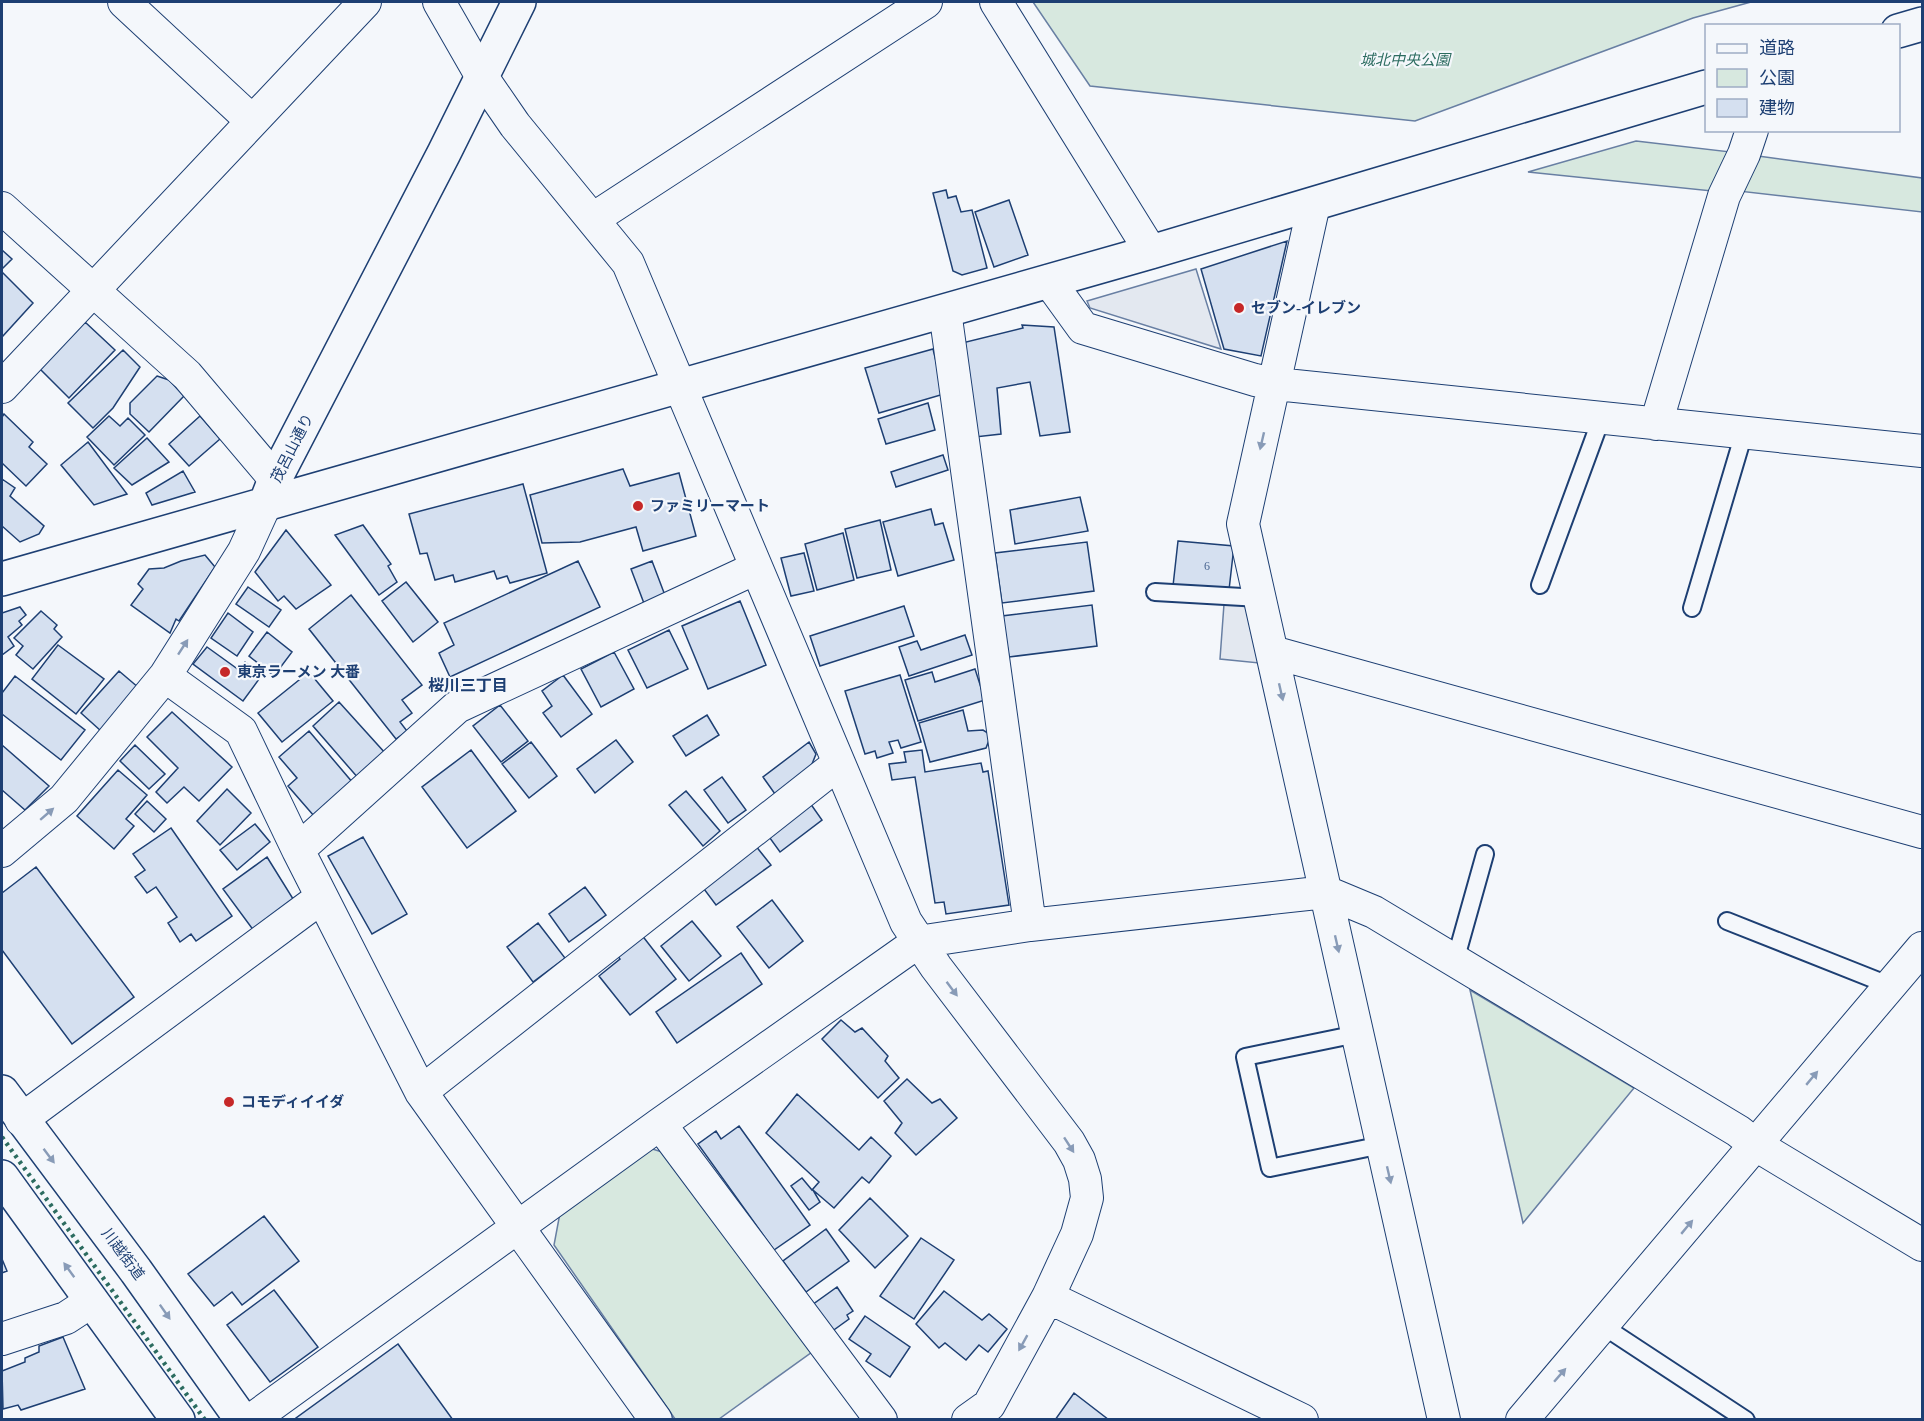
<svg xmlns="http://www.w3.org/2000/svg" width="1924" height="1421" font-family="'Times New Roman','Noto Sans JP',serif">
	<style>
		.green { fill: #d7e8df; stroke: #687fa3; stroke-width: 1.5 }
		.parking { fill: #e3e8f0; stroke: #687fa3; stroke-width: 1.5 }
		.building { fill: #d5e0f0; stroke: #1d3f73; stroke-width: 1.5 }
		.lines { fill: none; stroke-linecap: round; stroke-linejoin: round }
		.service-casing { stroke: #1d3f73; stroke-width: 20 }
		.minor-casing { stroke: #1d3f73; stroke-width: 34 }
		.tertiary-casing { stroke: #1d3f73; stroke-width: 36 }
		.trunk-casing { stroke: #1d3f73; stroke-width: 36 }
		.service { stroke: #f4f7fb; stroke-width: 16 }
		.minor { stroke: #f4f7fb; stroke-width: 32 }
		.tertiary { stroke: #f4f7fb; stroke-width: 33 }
		.trunk { stroke: #f4f7fb; stroke-width: 33 }
		.hedge { stroke: #2c6c60; stroke-width: 4.5; stroke-dasharray: 3 4.5; stroke-linecap: butt }
		.oneway { fill: #889bb7 }
		.poi-dot { fill: #c62828; stroke: #f4f7fb; stroke-width: 2 }
		.labels { text-anchor: middle; dominant-baseline: central; stroke-width: 4.5; stroke-linejoin: round; paint-order: stroke }
		.number-label { font-size: 12px; fill: #4b6792 }
		.park-label { font-size: 15px; font-style: italic; fill: #2c6c60; stroke: #f4f7fb }
		.poi-label { font-size: 15px; font-weight: bold; fill: #1d3f73; stroke: #f4f7fb; text-anchor: start }
		.street-label { font-size: 15px; fill: #1d3f73; stroke: #f4f7fb }
		.neighbourhood-label { font-size: 16px; font-weight: bold; fill: #1d3f73; stroke: #f4f7fb }
	</style>
	<rect width="100%" height="100%" fill="#f4f7fb"/>
	<path class="green" d="M1033 2H1751L1693 18 1415 121 1090 86Z
		M1636 141 1731 152 1712 191 1528 172Z
		M1758 156 1922 178V212L1738 191Z
		M1470 990 1634 1088 1523 1223Z
		M649 1148 672 1155 812 1352 719 1419H675L554 1245 560 1213Z"/>
	<path class="parking" d="M1196 269 1221 349 1090 308 1087 301Z
		M1224 604 1248 606 1259 663 1220 659Z"/>
	<path class="building" d="M946 190 948 198 956 196 961 212 972 210 987 268 962 275 953 271 933 193Z
		M1009 200 1028 255 994 267 975 212Z
		M1287 241 1261 356 1224 349 1201 269Z
		M2 250 12 259 2 269Z
		M2 272 33 303 2 337Z
		M85 322 115 350 69 398 40 369Z
		M1022 325 1054 327 1070 432 1040 436 1030 382 997 388 1001 434 975 437 962 343 1023 328Z
		M933 349 944 394 879 413 865 368Z
		M123 350 140 367 113 408 93 428 68 403Z
		M157 376 169 380 184 396 149 432 130 414V403Z
		M928 403 935 430 886 444 878 419Z
		M4 414 33 442 29 447 47 464 26 486 2 463V417Z
		M109 416 120 426 128 418 145 435 114 465 87 437Z
		M200 416 220 439 189 466 169 444Z
		M147 438 169 462 132 485 114 468Z
		M88 442 127 494 94 505 61 465Z
		M943 455 948 470 896 487 891 472Z
		M623 469 630 486 679 473 696 536 643 551 636 527 580 542 542 543 530 495Z
		M183 471 195 492 152 505 146 493Z
		M2 479 15 488 10 496 44 526 39 534 20 542 2 526Z
		M523 484 547 573 510 583 507 576 497 579 494 571 455 582 453 575 435 580 427 553 420 554 409 514Z
		M1080 497 1088 531 1015 544 1010 510Z
		M931 509 935 525 943 523 954 560 898 576 883 522Z
		M880 520 891 570 857 578 845 529Z
		M363 525 391 564 388 566 397 582 379 595 335 535Z
		M286 530 331 585 296 609 284 596 278 601 255 572Z
		M843 533 854 580 817 590 805 544Z
		M1178 541 1234 546 1229 590 1173 586Z
		M1087 542 1094 591 1002 603 995 553Z
		M804 553 814 591 791 596 781 558Z
		M205 555 215 567 179 621 176 619 170 633 131 605 143 589 138 584 149 569 164 568 181 561Z
		M578 561 600 607 450 677 439 653 454 645 444 623Z
		M652 561 666 598 645 606 631 569Z
		M406 582 438 622 413 642 382 601Z
		M248 587 281 610 269 627 236 604Z
		M351 595 422 685 402 700 412 713 400 722 407 731 396 739 309 629Z
		M740 601 766 665 708 689 682 626Z
		M1092 605 1097 646 1009 657 1002 616Z
		M904 606 914 636 820 666 810 636Z
		M20 607 26 615 19 621 22 625 8 637 14 646 2 655V613Z
		M41 611 57 625 54 629 62 637 33 669 16 655 23 646 14 638Z
		M228 613 253 632 237 656 211 638Z
		M669 630 688 669 647 688 628 650Z
		M267 632 292 652 274 676 249 656Z
		M965 635 972 655 909 676 899 647 917 641 921 650Z
		M58 645 104 679 76 714 32 679Z
		M207 647 239 670 245 662 262 675 243 701 193 664Z
		M614 652 634 689 601 707 581 669Z
		M975 669 985 700 918 721 905 680 932 672 935 682Z
		M119 671 139 688 101 731 81 713Z
		M309 672 333 701 282 742 258 713Z
		M563 675 592 714 561 737 543 713 552 706 542 691Z
		M900 675 921 742 901 748 898 740 889 742 893 753 877 758 875 751 865 754 845 691Z
		M15 676 85 730 61 760 2 714V693Z
		M339 702 386 754 359 779 313 726Z
		M500 705 528 741 501 762 473 726Z
		M963 710 968 731 983 730 991 735 986 748 930 762 919 723Z
		M172 712 232 767 199 801 184 787 167 803 156 792 178 768 147 737Z
		M707 715 719 735 686 756 673 736Z
		M309 731 353 783 314 816 288 786 297 778 279 757Z
		M616 740 633 762 595 793 577 769Z
		M531 742 557 776 529 798 502 764Z
		M809 742 816 754 810 769 775 794 763 777Z
		M2 745 49 786 25 810 2 790Z
		M135 745 165 774 149 789 120 761Z
		M471 750 516 811 467 848 422 787Z
		M922 750 925 772 981 763 983 772 988 771 1009 905 946 914 944 902 935 903 915 777 892 780 889 764 906 762 904 752Z
		M118 770 147 795 126 819 134 826 114 849 77 816Z
		M722 777 746 810 728 823 704 790Z
		M227 789 251 813 220 845 197 821Z
		M686 791 720 831 703 846 669 805Z
		M147 801 166 819 154 832 135 814Z
		M810 803 822 820 780 852 767 834Z
		M255 824 270 842 237 870 220 850Z
		M171 828 232 916 196 941 191 934 180 942 168 923 177 917 156 887 147 893 135 877 145 870 133 854Z
		M363 837 407 914 372 934 328 856Z
		M755 845 771 865 716 905 701 885Z
		M267 857 295 902 254 931 223 889Z
		M36 867 134 997 72 1044 2 950V893Z
		M585 887 606 915 569 942 549 914Z
		M772 900 803 941 769 968 737 927Z
		M692 921 721 956 689 981 661 946Z
		M538 923 565 958 533 982 507 947Z
		M641 934 676 979 630 1015 599 976 620 959 616 953Z
		M741 953 762 984 677 1043 656 1012Z
		M841 1020 855 1032 862 1028 888 1056 885 1061 899 1078 878 1098 822 1039Z
		M907 1079 932 1103 940 1099 957 1118 916 1155 895 1133 902 1123 884 1101Z
		M797 1094 859 1150 871 1137 891 1156 869 1183 862 1177 834 1208 813 1190 820 1202 809 1210 791 1186 802 1178 812 1190 819 1182 766 1133Z
		M739 1126 810 1225 774 1250 698 1144 716 1131 721 1139Z
		M870 1198 908 1236 875 1268 839 1230Z
		M264 1216 299 1261 242 1305 232 1292 214 1306 188 1274Z
		M826 1229 849 1261 806 1292 783 1261Z
		M921 1238 954 1260 914 1319 880 1296Z
		M2 1259 7 1271 2 1273Z
		M837 1287 853 1311 847 1315 849 1319 831 1332 812 1305Z
		M274 1290 318 1347 270 1382 227 1325Z
		M944 1291 982 1320 989 1314 1007 1329 988 1352 979 1345 966 1360 945 1343 939 1348 916 1324Z
		M865 1316 910 1347 890 1377 866 1361 871 1354 849 1339Z
		M63 1337 85 1389 21 1410 18 1405 3 1409 2 1371 25 1362V1358L39 1352V1346Z
		M398 1344 453 1420H297L296 1418Z
		M1074 1393 1109 1420H1055Z"/>
	<g class="lines">
		<g class="service-casing">
			<path id="service" d="M1540 585 1601 419
				M1155 592 1260 598
				M1692 608 1744 433
				M1727 921 1891 986
				M1455 961 1485 854
				M1357 1034 1245 1057 1270 1168 1382 1145
				M1603 1326 1746 1420"/>
		</g>
		<g class="minor-casing">
			<path id="minor" d="M124 2 252 121
				M439 2 482 77 515 125 628 263 906 922 936 967 1069 1142 1079 1160 1085 1179 1087 1198 1077 1234 1048 1297 989 1405 968 1420
				M996 2 1151 252
				M1314 204 1243 524 1444 1420
				M2 208 187 375 275 479
				M593 219 926 2
				M1049 281 1083 328 1255 380 1276 384 1922 451
				M945 311 1030 925
				M2 387 365 2
				M1656 424 1724 196 1744 154 1752 130
				M1272 652 1922 832
				M165 676 241 731 298 850 421 1092 656 1420
				M298 850 457 707 756 568
				M2 851 64 799 165 676 244 551 265 505
				M421 1092 838 764
				M21 1120 322 897
				M660 1124 881 1420
				M1048 1297 1302 1420
				M2 1339 66 1318 92 1301
				M251 1420 660 1124 918 942 1030 925 1326 892 1374 912 1738 1131 1756 1145 1922 1245
				M1522 1420 1922 948"/>
		</g>
		<g class="tertiary-casing">
			<path id="tertiary" d="M1898 31 1922 24
				M265 505 275 479 444 153 519 2
				M2 579 1151 252 1706 87"/>
		</g>
		<g class="trunk-casing">
			<path id="trunk" d="M2 1092 136 1271 242 1420
				M2 1177 178 1420"/>
		</g>
		<use href="#service" class="service"/>
		<use href="#minor" class="minor"/>
		<use href="#tertiary" class="tertiary"/>
		<use href="#trunk" class="trunk"/>
		<path class="hedge" d="M2 1137 205 1420"/>
	</g>
	<defs><path id="oneway-solid" d="M-6-.8H1V-3.2L6.5 0L1 3.2V.8H-6Z" transform="scale(1.5)"/></defs>
	<g class="oneway">
		<use href="#oneway-solid" transform="translate(1262 441) rotate(103)"/>
		<use href="#oneway-solid" transform="translate(183 647) rotate(-57)"/>
		<use href="#oneway-solid" transform="translate(1281 692) rotate(77)"/>
		<use href="#oneway-solid" transform="translate(47 814) rotate(-41)"/>
		<use href="#oneway-solid" transform="translate(1337 944) rotate(77)"/>
		<use href="#oneway-solid" transform="translate(952 989) rotate(53)"/>
		<use href="#oneway-solid" transform="translate(1812 1078) rotate(-50)"/>
		<use href="#oneway-solid" transform="translate(1069 1145) rotate(57)"/>
		<use href="#oneway-solid" transform="translate(49 1156) rotate(53)"/>
		<use href="#oneway-solid" transform="translate(1389 1175) rotate(77)"/>
		<use href="#oneway-solid" transform="translate(1687 1227) rotate(-50)"/>
		<use href="#oneway-solid" transform="translate(69 1270) rotate(-126)"/>
		<use href="#oneway-solid" transform="translate(165 1312) rotate(55)"/>
		<use href="#oneway-solid" transform="translate(1023 1343) rotate(119)"/>
		<use href="#oneway-solid" transform="translate(1560 1375) rotate(-49)"/>
	</g>
	<g class="poi-dot">
		<circle cx="1239" cy="308" r="6"/>
		<circle cx="638" cy="506" r="6"/>
		<circle cx="225" cy="672" r="6"/>
		<circle cx="229" cy="1102" r="6"/>
	</g>
	<g class="labels">
		<g class="number-label">
			<text x="1207" y="566">6</text>
		</g>
		<g class="park-label">
			<text x="1405" y="60">城北中央公園</text>
		</g>
		<g class="poi-label">
			<text x="1251" y="308">セブン-イレブン</text>
			<text x="650" y="506">ファミリーマート</text>
			<text x="237" y="672">東京ラーメン 大番</text>
			<text x="241" y="1102">コモディイイダ</text>
		</g>
		<g class="street-label">
			<text transform="translate(292 448) rotate(-63)">茂呂山通り</text>
			<text transform="translate(123 1254) rotate(53)">川越街道</text>
		</g>
		<g class="neighbourhood-label">
			<text x="468" y="685">桜川三丁目</text>
		</g>
	</g>
	<rect width="1924" height="1421" fill="none" stroke="#1d3f73" stroke-width="6"/>
	<rect x="1705" y="24" width="195" height="108" fill="#f4f7fb" stroke="#9eadc5" stroke-width="1.5"/>
	<rect x="1717" y="44" width="30" height="9" fill="#f4f7fb" stroke="#9eadc5" stroke-width="1.5"/>
	<text x="1759" y="54" font-size="18" fill="#1d3f73">道路</text>
	<rect x="1717" y="69" width="30" height="18" fill="#d7e8df" stroke="#9eadc5" stroke-width="1.5"/>
	<text x="1759" y="84" font-size="18" fill="#1d3f73">公園</text>
	<rect x="1717" y="99" width="30" height="18" fill="#d5e0f0" stroke="#9eadc5" stroke-width="1.5"/>
	<text x="1759" y="114" font-size="18" fill="#1d3f73">建物</text>
</svg>
